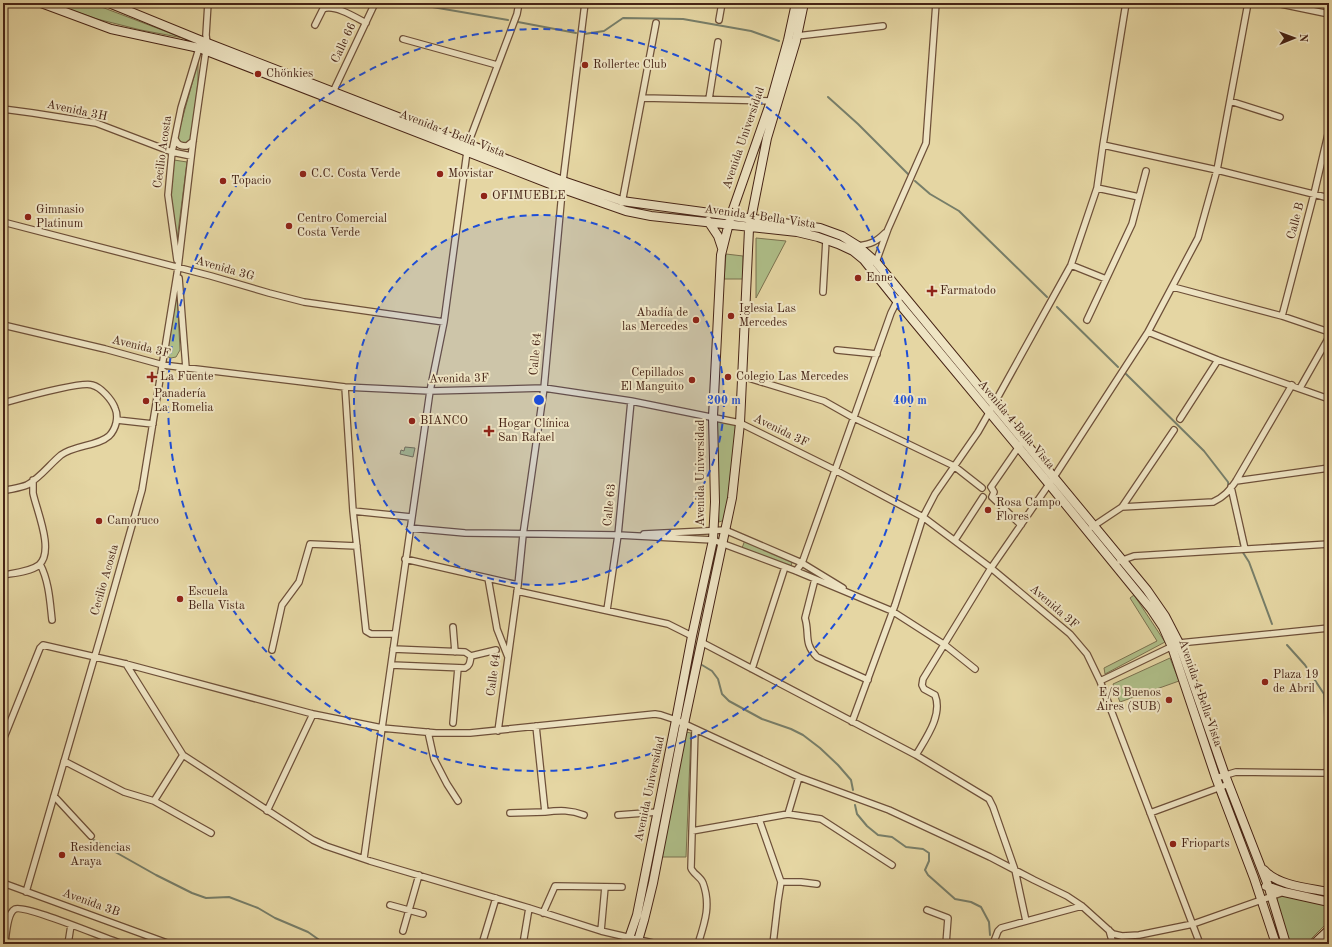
<svg xmlns="http://www.w3.org/2000/svg" width="1332" height="947" font-family="'Old Standard TT',serif">
	<style>
		.green { fill: #afbf89; stroke: #7b7250 }
		.lines { fill: none; stroke-linecap: round; stroke-linejoin: round }
		.stream { stroke: #777e69; stroke-width: 2 }
		.street-casing { stroke: #6e5039; stroke-width: 8 }
		.secondary-casing { stroke: #472416; stroke-width: 10 }
		.street { stroke: #eee4c3; stroke-width: 5.5 }
		.secondary { stroke: #eee4c3; stroke-width: 8 }
		.ring { fill: none; stroke: #1d4ed8; stroke-width: 2; stroke-dasharray: 7 5 }
		.poi-dot { fill: #8f2418; stroke: #eee4c3; stroke-width: 1.5 }
		.labels { text-anchor: middle; dominant-baseline: central; stroke-width: 4; stroke-linejoin: round; paint-order: stroke }
		.street-label { font-size: 12px; fill: #472416; stroke: #eee4c3 }
		.poi-label { font-size: 12px; fill: #472416; stroke: #eee4c3; text-anchor: start }
		.centre { fill: #1d4ed8; stroke: #eee4c3; stroke-width: 2 }
		.ring-label { font-size: 12px; text-anchor: middle; font-weight: bold; fill: #1d4ed8; stroke: #eee4c3; stroke-width: 4; stroke-linejoin: round; paint-order: stroke }
	</style>
	<rect width="100%" height="100%" fill="#e5d6a3"/>
	<filter id="stains"><feTurbulence type="fractalNoise" baseFrequency=".005" numOctaves="4"/><feColorMatrix values="0 0 0 0 .2 0 0 0 0 .09 0 0 0 0 .02 0 0 0 .5 -.17"/></filter>
	<radialGradient id="worn" r=".72"><stop offset=".6" stop-color="#630" stop-opacity="0"/><stop offset="1" stop-color="#630" stop-opacity=".3"/></radialGradient>
	<path class="green" d="M52 3H91L183 38 141 30 97 19Z
		M198 62V82L191 139 185 144 181 143 177 138Z
		M174 160 187 162 177 240 171 195Z
		M756 238 786 241 756 298Z
		M726 254 743 256V279H724Z
		M177 291 180 350 176 357 171 358 168 357 167 353Z
		M713 417 740 423 725 520 719 522Z
		M405 447 415 448 413 457 400 454 401 450 404 451Z
		M745 540 792 562 791 567 742 548Z
		M1134 595 1165 642 1105 674 1104 668 1157 641 1130 598Z
		M1170 658 1179 681 1120 702 1113 684Z
		M686 732 691 733 686 857H661Z
		M1282 895 1329 904V921L1306 944H1289L1275 899Z"/>
	<g class="lines">
		<path class="stream" d="M409 3 508 20
			M518 22 576 33
			M584 34 604 31 623 18 683 19 751 31 779 41
			M828 97 858 124 908 174
			M915 181 930 194 959 211 1047 297
			M1057 307 1118 367
			M1125 373 1204 451 1228 482 1229 488
			M1236 520 1242 551 1249 562 1272 624
			M1287 645 1305 665 1324 694 1327 766
			M702 665 712 671 718 679 722 694 729 701 762 719 791 729 803 735 820 748 838 765 851 780 853 790
			M1328 779 1329 784
			M855 805 857 814 867 826 878 835 892 837 906 847 923 849 929 853V861L925 870 928 875 955 899 971 902 981 907 989 922 990 935
			M94 840 156 875 192 893 206 898 229 897 258 908 275 918 308 932 325 944
			M348 944 362 942 368 944"/>
		<g class="street-casing">
			<path id="street" d="M519 3 517 14 468 144 444 322 430 391 382 728 436 733H470L655 714 661 715 676 720 799 777 889 810 990 857 1034 880 1067 896 1082 906 1113 934 1122 936 1139 935 1193 924 1284 892
				M1276 3 1329 14
				M719 20 722 3
				M315 25 323 9C334 4 355 17 366 23
				M797 36 883 26
				M403 39 497 65
				M333 92 375 3
				M643 98 771 101
				M709 99 718 42
				M1230 101 1280 117
				M3 109 33 113 96 123 172 152 191 156
				M175 139C178 145 180 146 187 146L193 141
				M1103 145 1217 170 1329 198
				M1097 188 1139 197
				M622 203 656 23
				M3 222 211 276 269 293 304 302 444 322
				M858 246C871 244 876 242 885 233
				M177 260 168 195 172 152 181 108 200 45
				M876 262 888 229 926 143 936 3
				M1071 265 1106 279
				M179 278 186 368
				M1173 287 1282 316 1329 332
				M823 292 826 240
				M1282 316 1314 194 1329 130
				M1087 320 1132 224 1146 171
				M3 325 105 349 163 365 345 387 430 391 544 388 631 401 740 423 835 470 923 517 991 568 1070 634 1087 654 1100 681 1200 944
				M1148 332 1218 360 1329 399
				M837 350 877 354
				M742 376 824 401 854 418 954 466 982 488
				M345 387 353 511 366 631 371 634H395
				M1300 388 1329 337
				M3 403C18 399 81 381 92 385 101 387 112 400 115 408 119 417 116 429 109 436 98 446 75 445 61 455 50 464 40 478 27 485 20 488 10 489 3 491
				M1180 419 1218 360
				M117 420 153 424
				M1236 481 1329 468
				M991 487 1020 445
				M991 487 994 492 992 497
				M1231 487 1245 549
				M992 497 1021 525
				M1122 507 1213 502C1224 497 1229 491 1236 481L1292 385
				M353 511 411 517
				M1092 527 1122 507 1174 430
				M410 528 465 533 618 535 713 540 796 571 892 611 945 645 975 669
				M644 534 725 530 802 563 843 588
				M955 540 983 497
				M405 559 518 585
				M1120 561 1134 556 1329 544
				M40 564C49 581 50 602 52 620
				M796 571 802 563 891 313 897 301 899 299
				M3 575C14 573 30 572 39 565 55 551 36 509 33 493 33 489 33 484 33 480
				M488 578 497 629 508 657
				M815 579 805 618C810 634 803 643 817 657L868 680
				M517 591 668 624 692 636
				M607 610 618 535 631 401
				M453 627 455 652
				M701 642 916 755 989 799 993 807 1015 870 1026 921
				M272 650 282 605 299 582 310 544 357 546
				M471 656 496 650
				M126 664 183 755 313 840 326 846 370 861 529 908 601 931 657 944
				M391 665 465 668C470 666 470 662 471 656L465 652 393 649
				M752 669 785 567
				M1100 681 1179 643 1329 628
				M852 722 895 605 923 517 935 494 978 432 994 404 1071 265 1097 188 1103 145 1126 3
				M453 723 458 668
				M536 726 545 812C560 810 571 810 584 815
				M695 729 691 868C693 874 700 876 703 883 711 905 705 922 698 944
				M498 731 518 585 523 535 544 388 563 181 585 3
				M428 732 434 759 447 784 458 801
				M3 740 40 648 43 645 126 664 313 714 382 728 364 858
				M916 755C926 738 943 715 935 695L924 689 922 685 923 679 991 568 1054 477 1148 332 1198 238 1217 170 1248 3
				M64 761 124 792 154 801 211 833
				M1216 778 1236 772 1324 773 1329 771
				M54 796 91 836
				M154 801 183 755
				M267 811 313 714
				M510 813 545 812
				M1150 813 1229 784
				M788 814 799 777
				M618 815 658 812
				M759 819 781 882 778 901 773 944
				M692 831 788 814 821 819 892 865
				M781 882H801L817 884
				M3 883 170 944
				M26 892 103 628 142 490 178 268 193 141 207 43 206 35 208 3
				M390 905 423 914
				M927 910 948 918 946 944
				M543 913 555 886 622 887
				M1109 930 1113 944
				M403 931 419 875
				M601 931 605 887
				M5 944C6 936 7 913 15 909 25 904 106 939 123 944
				M68 944 71 925
				M482 944 496 898
				M523 944 529 908
				M993 944 998 931 1001 928 1082 906"/>
		</g>
		<g class="secondary-casing">
			<path id="secondary" d="M41 3 111 29 199 48 563 189 626 211 651 216 797 232 818 237 838 244 853 251 864 260 897 301 1049 484 1151 609 1163 627 1172 647 1216 778 1254 878 1276 944
				M109 3 197 39 563 181 622 201 820 228 842 236 858 246 876 262 1147 590 1165 616 1179 643 1225 775 1269 888 1286 944
				M708 221 718 236 722 248
				M1264 870C1278 886 1309 888 1329 892
				M1266 886 1284 892 1329 902
				M627 944 637 915 676 720 692 636 713 540 715 502 713 417 721 255 731 215 771 101 788 40 796 3
				M637 944 644 920 653 883 684 724 732 498 740 423 749 229 767 138 796 41 804 3
				M1314 944 1329 930
				M1325 944 1329 940"/>
		</g>
		<use href="#street" class="street"/>
		<use href="#secondary" class="secondary"/>
	</g>
	<circle cx="539" cy="400" r="185" fill="#1d4ed8" fill-opacity=".12"/>
	<g class="ring">
		<circle cx="539" cy="400" r="185"/>
		<circle cx="539" cy="400" r="371"/>
	</g>
	<g class="poi-dot">
		<circle cx="585" cy="65" r="4"/>
		<circle cx="258" cy="74" r="4"/>
		<circle cx="303" cy="174" r="4"/>
		<circle cx="440" cy="174" r="4"/>
		<circle cx="223" cy="181" r="4"/>
		<circle cx="484" cy="196" r="4"/>
		<circle cx="28" cy="217" r="4"/>
		<circle cx="289" cy="226" r="4"/>
		<circle cx="858" cy="278" r="4"/>
		<path d="M930 285h4v4h4v4h-4v4h-4v-4h-4v-4h4z"/>
		<circle cx="731" cy="316" r="4"/>
		<circle cx="696" cy="320" r="4"/>
		<path d="M150 371h4v4h4v4h-4v4h-4v-4h-4v-4h4z"/>
		<circle cx="728" cy="377" r="4"/>
		<circle cx="692" cy="380" r="4"/>
		<circle cx="146" cy="401" r="4"/>
		<circle cx="412" cy="421" r="4"/>
		<path d="M487 425h4v4h4v4h-4v4h-4v-4h-4v-4h4z"/>
		<circle cx="988" cy="510" r="4"/>
		<circle cx="99" cy="521" r="4"/>
		<circle cx="180" cy="599" r="4"/>
		<circle cx="1265" cy="682" r="4"/>
		<circle cx="1169" cy="700" r="4"/>
		<circle cx="1173" cy="844" r="4"/>
		<circle cx="62" cy="855" r="4"/>
	</g>
	<g class="labels">
		<g class="street-label">
			<text transform="translate(344 43) rotate(-65)">Calle 66</text>
			<text transform="translate(77 111) rotate(12)">Avenida 3H</text>
			<text transform="translate(452 134) rotate(21)">Avenida 4 Bella Vista</text>
			<text transform="translate(744 138) rotate(-71)">Avenida Universidad</text>
			<text transform="translate(163 152) rotate(-82)">Cecilio Acosta</text>
			<text transform="translate(760 217) rotate(8)">Avenida 4 Bella Vista</text>
			<text transform="translate(1296 221) rotate(-75)">Calle B</text>
			<text transform="translate(225 269) rotate(16)">Avenida 3G</text>
			<text transform="translate(141 347) rotate(14)">Avenida 3F</text>
			<text transform="translate(536 354) rotate(-85)">Calle 64</text>
			<text transform="translate(459 379) rotate(-1)">Avenida 3F</text>
			<text transform="translate(1016 425) rotate(50)">Avenida 4 Bella Vista</text>
			<text transform="translate(781 431) rotate(26)">Avenida 3F</text>
			<text transform="translate(701 473) rotate(-90)">Avenida Universidad</text>
			<text transform="translate(610 505) rotate(-84)">Calle 63</text>
			<text transform="translate(105 580) rotate(-74)">Cecilio Acosta</text>
			<text transform="translate(1054 607) rotate(41)">Avenida 3F</text>
			<text transform="translate(494 675) rotate(-82)">Calle 64</text>
			<text transform="translate(1200 693) rotate(71)">Avenida 4 Bella Vista</text>
			<text transform="translate(650 789) rotate(-78)">Avenida Universidad</text>
			<text transform="translate(91 903) rotate(20)">Avenida 3B</text>
		</g>
		<g class="poi-label">
			<text x="593" y="65">Rollertec Club</text>
			<text x="266" y="74">Chönkies</text>
			<text x="311" y="174">C.C. Costa Verde</text>
			<text x="448" y="174">Movistar</text>
			<text x="231" y="181">Topacio</text>
			<text x="492" y="196">OFIMUEBLE</text>
			<text x="36" y="210">Gimnasio<tspan x="36" dy="14">Platinum</tspan></text>
			<text x="297" y="219">Centro Comercial<tspan x="297" dy="14">Costa Verde</tspan></text>
			<text x="866" y="278">Enne</text>
			<text x="940" y="291">Farmatodo</text>
			<text x="739" y="309">Iglesia Las<tspan x="739" dy="14">Mercedes</tspan></text>
			<text x="688" y="313" text-anchor="end">Abadía de<tspan x="688" dy="14">las Mercedes</tspan></text>
			<text x="684" y="373" text-anchor="end">Cepillados<tspan x="684" dy="14">El Manguito</tspan></text>
			<text x="160" y="377">La Fuente</text>
			<text x="736" y="377">Colegio Las Mercedes</text>
			<text x="154" y="394">Panadería<tspan x="154" dy="14">La Romelia</tspan></text>
			<text x="420" y="421">BIANCO</text>
			<text x="498" y="424">Hogar Clínica<tspan x="498" dy="14">San Rafael</tspan></text>
			<text x="996" y="503">Rosa Campo<tspan x="996" dy="14">Flores</tspan></text>
			<text x="107" y="521">Camoruco</text>
			<text x="188" y="592">Escuela<tspan x="188" dy="14">Bella Vista</tspan></text>
			<text x="1273" y="675">Plaza 19<tspan x="1273" dy="14">de Abril</tspan></text>
			<text x="1161" y="693" text-anchor="end">E/S Buenos<tspan x="1161" dy="14">Aires (SUB)</tspan></text>
			<text x="1181" y="844">Frioparts</text>
			<text x="70" y="848">Residencias<tspan x="70" dy="14">Araya</tspan></text>
		</g>
	</g>
	<circle cx="539" cy="400" r="6" class="centre"/>
	<g class="ring-label">
		<text x="724" y="404">200 m</text>
		<text x="910" y="404">400 m</text>
	</g>
	<rect width="1332" height="947" fill="none" stroke="#e5d6a3" stroke-width="16"/>
	<rect x="4" y="4" width="1324" height="939" fill="none" stroke="#472416" stroke-width="2"/>
	<rect x="8" y="8" width="1316" height="931" fill="none" stroke="#472416"/>
	<g transform="translate(1294 38) rotate(89)" stroke="#eee4c3" stroke-width="3" paint-order="stroke">
	<path d="M0-3L7 15L0 10L-7 15Z" fill="#472416"/>
	<text y="-6" font-size="11" font-weight="bold" text-anchor="middle" fill="#472416">N</text>
	</g>
	<rect width="100%" height="100%" filter="url(#stains)"/>
	<rect width="100%" height="100%" fill="url(#worn)"/>
</svg>
